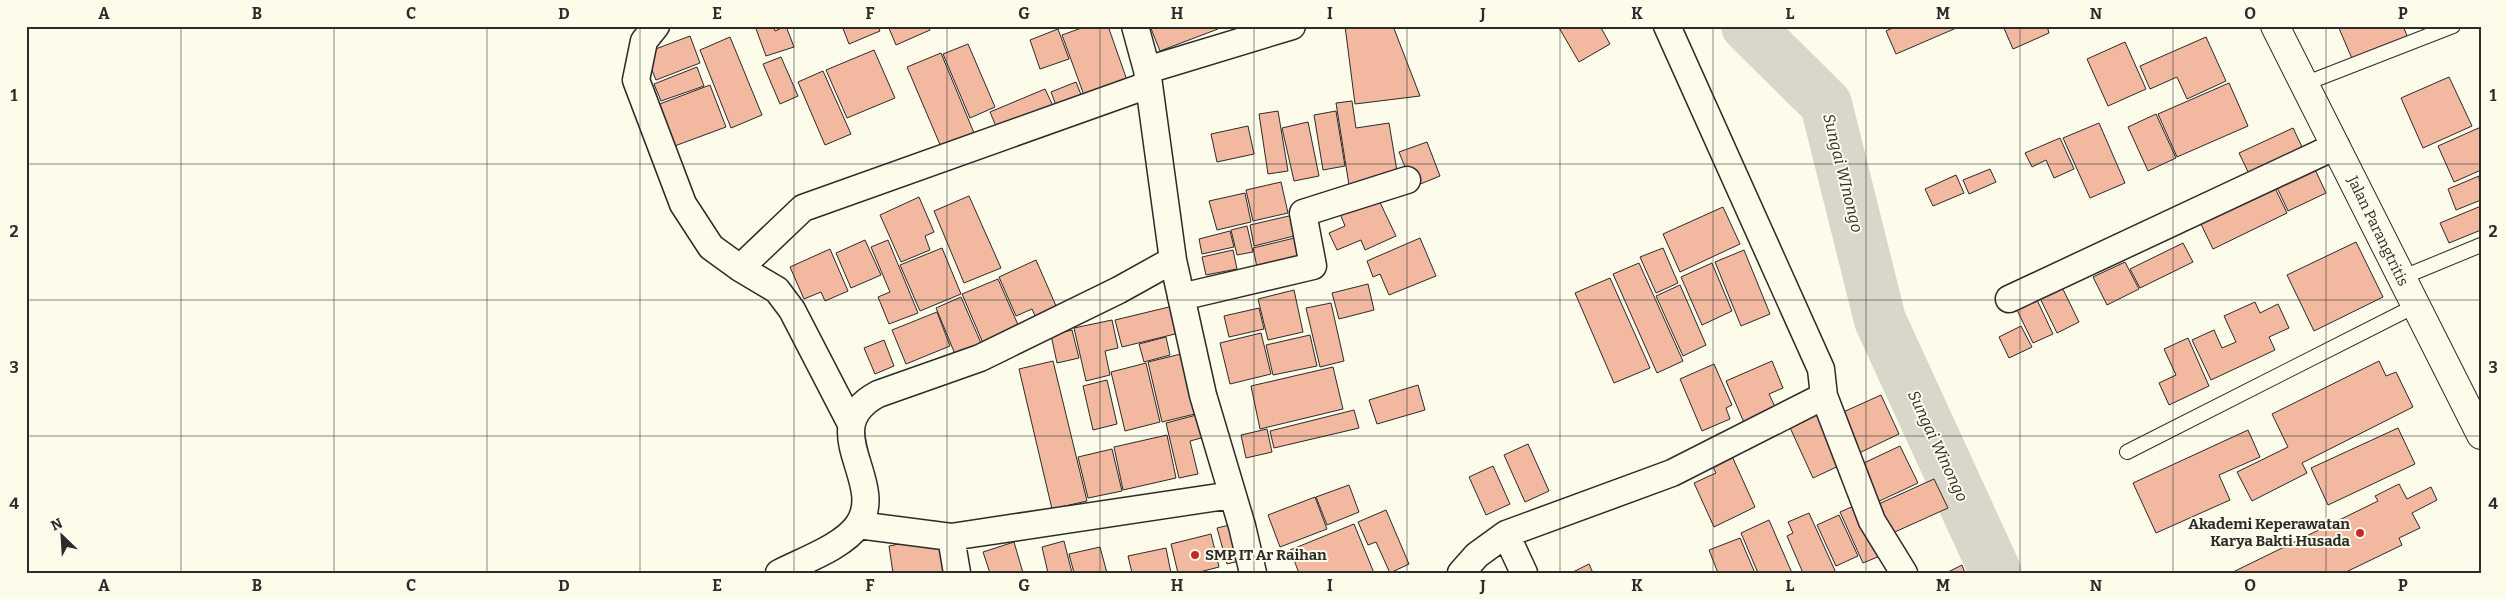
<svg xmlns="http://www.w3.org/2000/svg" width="2507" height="599" font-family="Bitter,serif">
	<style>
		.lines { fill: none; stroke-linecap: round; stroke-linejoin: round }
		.river { stroke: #d8d7c9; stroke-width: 52 }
		.building { fill: #f2b8a0; stroke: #2b2b2b }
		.service-casing { stroke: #2b2b2b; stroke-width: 16 }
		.minor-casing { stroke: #2b2b2b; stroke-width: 29 }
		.primary-casing { stroke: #2b2b2b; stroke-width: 30 }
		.service { stroke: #fdfbea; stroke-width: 14 }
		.minor { stroke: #fdfbea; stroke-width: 26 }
		.primary { stroke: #fdfbea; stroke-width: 28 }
		.grid { fill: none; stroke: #2b2b2b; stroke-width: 1; stroke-opacity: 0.55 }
		.poi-dot { fill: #c62828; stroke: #fdfbea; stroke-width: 2 }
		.labels { text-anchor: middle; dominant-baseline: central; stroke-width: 4; stroke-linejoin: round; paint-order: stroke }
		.street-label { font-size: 15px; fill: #2b2b2b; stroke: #fdfbea }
		.poi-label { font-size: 15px; font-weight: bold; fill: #2b2b2b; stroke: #fdfbea; text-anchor: end }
		.water-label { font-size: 16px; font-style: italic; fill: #2b2b2b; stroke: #fdfbea }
		.neatline { fill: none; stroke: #2b2b2b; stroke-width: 2 }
		.grid-label { font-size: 16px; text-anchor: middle; font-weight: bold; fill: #2b2b2b }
	</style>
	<rect width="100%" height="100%" fill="#fdfbea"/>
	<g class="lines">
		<path class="river" d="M1747 26 1826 104 1880 320 1996 573"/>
	</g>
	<path class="building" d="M755 26H773L775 31 786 26 794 47 766 56Z
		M842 26H878L880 31 849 44Z
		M888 26H928L930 30 896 45Z
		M1087 26H1108L1128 83 1085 98 1062 35Z
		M1150 26H1217L1218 29 1160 51Z
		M1345 26H1393L1420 96 1355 104Z
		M1558 26H1600L1610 44 1579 62Z
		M1897 26H1961L1896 54 1886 31Z
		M2003 26H2047L2049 33 2013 49Z
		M2338 26H2403L2408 38 2353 61Z
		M1058 29 1069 59 1040 69 1030 40Z
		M690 36 700 63 656 80 645 53Z
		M730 37 762 115 731 128 700 50Z
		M2206 37 2226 81 2187 99 2177 77 2150 89 2140 66Z
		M2125 42 2146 89 2108 106 2087 59Z
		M968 44 995 107 970 118 943 54Z
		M874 50 895 98 847 118 826 70Z
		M941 53 974 133 941 147 907 67Z
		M781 57 798 96 780 104 763 64Z
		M697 67 704 86 661 101 654 84Z
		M823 71 851 134 825 145 798 82Z
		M2449 77 2472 126 2423 148 2401 98Z
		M1076 82 1082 97 1057 108 1051 92Z
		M2229 83 2248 126 2177 157 2158 114Z
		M710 85 726 127 672 147 657 105Z
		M1045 89 1054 108 998 131 990 112Z
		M1352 101 1356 128 1389 123 1398 177 1349 185 1336 103Z
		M1278 111 1288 171 1268 174 1259 114Z
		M1336 111 1345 166 1323 170 1314 115Z
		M2156 114 2176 158 2148 171 2128 127Z
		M1308 122 1319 176 1294 181 1282 128Z
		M2099 123 2125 183 2090 198 2063 138Z
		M1248 126 1254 154 1217 162 1211 134Z
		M2481 127V170L2454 182 2438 146Z
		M2293 128 2305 153 2251 178 2239 153Z
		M2060 138 2074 169 2054 178 2046 160 2032 167 2025 153Z
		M1427 142 1440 176 1413 187 1399 152Z
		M2312 163 2326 193 2288 211 2274 181Z
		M1990 169 1996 182 1969 194 1963 180Z
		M1956 175 1964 193 1933 206 1925 189Z
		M2479 176 2481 200 2456 210 2448 189Z
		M1281 182 1288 213 1253 221 1246 190Z
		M2273 184 2287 213 2213 249 2199 220Z
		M1375 192 1396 236 1365 250 1361 240 1337 250 1329 233 1345 226 1337 206Z
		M1245 193 1251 222 1217 230 1209 201Z
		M969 196 1001 268 964 283 934 211Z
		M919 197 934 232 925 236 930 250 901 262 880 215Z
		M2481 206V230L2449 243 2440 223Z
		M1723 207 1740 244 1680 272 1663 234Z
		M1293 215 1298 235 1254 246 1250 225Z
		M1247 226 1253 252 1237 255 1231 230Z
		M1230 231 1234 247 1202 254 1199 239Z
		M1303 236 1309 260 1258 272 1253 248Z
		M1420 238 1436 276 1389 295 1380 274 1373 277 1367 261Z
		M865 240 881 275 851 288 836 253Z
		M888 240 918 313 889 324 878 297 890 292 871 247Z
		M2356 242 2383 297 2314 331 2287 275Z
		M2183 243 2193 262 2140 288 2130 269Z
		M942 248 961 294 920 311 900 265Z
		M1663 248 1678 283 1656 293 1640 257Z
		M830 249 848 291 825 301 821 292 804 299 790 267Z
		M1233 250 1237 269 1206 275 1202 257Z
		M1744 250 1770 314 1741 326 1715 262Z
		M1036 260 1060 315 1039 324 1032 309 1016 316 999 277Z
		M2125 262 2139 289 2107 305 2093 277Z
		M1639 263 1683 361 1657 373 1613 274Z
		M1712 263 1732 311 1702 325 1681 277Z
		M1610 278 1650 368 1614 383 1575 293Z
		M998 279 1022 334 986 350 962 294Z
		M2058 279 2079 322 2057 333 2036 290Z
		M1368 284 1374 310 1339 319 1332 293Z
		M1680 285 1706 345 1683 356 1656 296Z
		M1294 290 1303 332 1268 340 1258 299Z
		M961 297 981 343 955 354 936 308Z
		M2037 300 2053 334 2033 343 2017 310Z
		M2255 302 2260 313 2278 304 2289 328 2269 337 2275 350 2211 380 2192 340 2214 330 2222 348 2236 342 2224 316Z
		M1331 303 1344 361 1320 367 1306 308Z
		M1173 306 1179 333 1122 347 1115 320Z
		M1259 308 1264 329 1229 337 1224 316Z
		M937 312 950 346 906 364 892 330Z
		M1112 320 1118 348 1105 351 1110 375 1086 381 1074 328Z
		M2021 326 2032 347 2009 358 1999 337Z
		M1072 330 1079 358 1057 363 1051 335Z
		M1261 333 1271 374 1230 384 1220 343Z
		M1310 335 1317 366 1273 375 1266 345Z
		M1166 337 1170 355 1144 362 1139 344Z
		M2188 338 2209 386 2169 405 2159 383 2176 375 2164 349Z
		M884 340 894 366 875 374 864 348Z
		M1185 353 1199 413 1162 422 1148 362Z
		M1053 361 1087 501 1052 509 1019 369Z
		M1772 361 1783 388 1769 394 1778 413 1746 427 1726 381Z
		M2379 361 2386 376 2396 372 2413 407 2302 463 2307 473 2252 501 2237 472 2288 447 2272 414Z
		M1146 363 1160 422 1125 431 1111 372Z
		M1714 364 1732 405 1726 408 1730 419 1702 431 1680 379Z
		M1333 367 1343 409 1260 429 1251 386Z
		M1107 380 1117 424 1093 430 1083 386Z
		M1418 385 1425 410 1377 424 1369 400Z
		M1881 395 1899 434 1859 453 1841 413Z
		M1818 406 1845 463 1813 478 1787 421Z
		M1354 410 1359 428 1274 448 1270 431Z
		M1204 413 1209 436 1190 441 1198 474 1179 478 1166 423Z
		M2398 428 2415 464 2328 505 2311 468Z
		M1267 429 1272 452 1246 458 1241 435Z
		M2248 430 2260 457 2219 475 2230 500 2156 533 2133 483Z
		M1167 435 1176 478 1123 490 1114 447Z
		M1528 444 1549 491 1525 502 1504 455Z
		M1900 446 1918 483 1871 505 1853 468Z
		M1112 449 1122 491 1088 498 1078 457Z
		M1731 454 1755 507 1714 527 1694 483 1716 473 1711 463Z
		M1493 466 1510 504 1486 515 1469 477Z
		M1934 479 1948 508 1886 536 1872 507Z
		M2399 484 2407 499 2431 487 2437 500 2412 513 2420 528 2399 538 2402 545 2344 573H2231L2378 501 2375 496Z
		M1349 485 1359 512 1327 525 1316 497Z
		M1315 497 1327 529 1280 547 1268 515Z
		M1856 505 1880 556 1863 563 1840 512Z
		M1386 510 1409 564 1390 573 1376 542 1368 545 1358 522Z
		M1809 513 1836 573H1803L1787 536 1793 533 1788 522Z
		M1839 515 1858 556 1836 566 1817 525Z
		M1769 520 1792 573H1758L1741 533Z
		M1234 524 1243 560 1227 564 1217 528Z
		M1354 524 1374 573H1299L1290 550Z
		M1211 534 1219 567 1196 573H1178L1171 544Z
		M940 536 947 573H893L889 546Z
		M1740 538 1755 573H1718L1709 550Z
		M1064 541 1072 573H1048L1042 547Z
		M1014 542 1023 573H990L983 552Z
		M1100 547 1107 573H1074L1069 554Z
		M1166 548 1171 573H1132L1128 556Z
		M1589 564 1593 573H1571Z
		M1962 565 1965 573H1946Z"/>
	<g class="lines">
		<g class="service-casing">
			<path id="service" d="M2304 84 2453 26
				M2401 278 2481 245
				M2127 452 2415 306"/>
		</g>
		<g class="minor-casing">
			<path id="minor" d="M656 26 644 41 636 80 683 204 711 247 740 268 777 290 792 310 851 424
				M1135 26 1147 70 1173 260 1203 395 1242 526 1253 573
				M1667 26 1821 369 1824 396 1872 521 1904 573
				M1147 70 1292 26
				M740 268 803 208 1148 85
				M1181 297 1313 266 1303 213 1407 180
				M2009 299 2336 146
				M858 525 951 537 957 573
				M1506 534 1524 573
				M951 537 1232 495
				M779 573C802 561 843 547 858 525 888 482 814 428 878 394L980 358 1119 290 1173 260
				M1461 573 1477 555 1506 534 1672 473 1824 396"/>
		</g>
		<g class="primary-casing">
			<path id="primary" d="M2275 26 2481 435"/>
		</g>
		<use href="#service" class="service"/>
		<use href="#minor" class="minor"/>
		<use href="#primary" class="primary"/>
	</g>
	<path class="grid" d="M181 26V573M334 26V573M487 26V573M640 26V573M794 26V573M947 26V573M1100 26V573M1254 26V573M1407 26V573M1560 26V573M1713 26V573M1866 26V573M2020 26V573M2173 26V573M2326 26V573M26 164H2481M26 300H2481M26 436H2481"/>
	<g class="poi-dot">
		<circle cx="2360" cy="533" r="5"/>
		<circle cx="1195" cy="555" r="5"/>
	</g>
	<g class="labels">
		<g class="street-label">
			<text transform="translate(2378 231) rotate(64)">Jalan Parangtritis</text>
		</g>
		<g class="poi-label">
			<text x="2350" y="524">Akademi Keperawatan<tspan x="2350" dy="17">Karya Bakti Husada</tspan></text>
			<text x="1205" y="555" text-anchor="start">SMP IT Ar Raihan</text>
		</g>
		<g class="water-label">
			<text transform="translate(1843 173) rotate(76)">Sungai WInongo</text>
			<text transform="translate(1938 446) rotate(65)">Sungai Winongo</text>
		</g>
	</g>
	<rect width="2507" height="599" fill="none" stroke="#fdfbea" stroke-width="55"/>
	<g transform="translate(62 536) rotate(335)" stroke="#fdfbea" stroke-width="4" paint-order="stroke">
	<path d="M0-4L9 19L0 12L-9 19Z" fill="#2b2b2b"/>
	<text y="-8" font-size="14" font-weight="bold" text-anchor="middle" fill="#2b2b2b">N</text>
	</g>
	<rect x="28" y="28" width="2452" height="544" class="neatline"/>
	<g class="grid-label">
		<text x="104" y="19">A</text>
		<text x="257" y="19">B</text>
		<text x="411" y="19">C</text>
		<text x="564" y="19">D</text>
		<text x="717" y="19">E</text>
		<text x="870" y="19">F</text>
		<text x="1024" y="19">G</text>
		<text x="1177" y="19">H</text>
		<text x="1330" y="19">I</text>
		<text x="1483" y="19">J</text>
		<text x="1637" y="19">K</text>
		<text x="1790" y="19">L</text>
		<text x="1943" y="19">M</text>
		<text x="2096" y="19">N</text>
		<text x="2250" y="19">O</text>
		<text x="2403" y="19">P</text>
		<text x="14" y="101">1</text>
		<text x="2493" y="101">1</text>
		<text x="14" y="237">2</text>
		<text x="2493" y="237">2</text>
		<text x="14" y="373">3</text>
		<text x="2493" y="373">3</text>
		<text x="14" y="509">4</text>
		<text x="2493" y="509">4</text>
		<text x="104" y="591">A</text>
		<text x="257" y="591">B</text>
		<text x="411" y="591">C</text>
		<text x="564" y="591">D</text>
		<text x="717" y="591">E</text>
		<text x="870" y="591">F</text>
		<text x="1024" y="591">G</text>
		<text x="1177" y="591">H</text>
		<text x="1330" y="591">I</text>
		<text x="1483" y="591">J</text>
		<text x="1637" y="591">K</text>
		<text x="1790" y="591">L</text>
		<text x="1943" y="591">M</text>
		<text x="2096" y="591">N</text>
		<text x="2250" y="591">O</text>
		<text x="2403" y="591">P</text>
	</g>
</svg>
